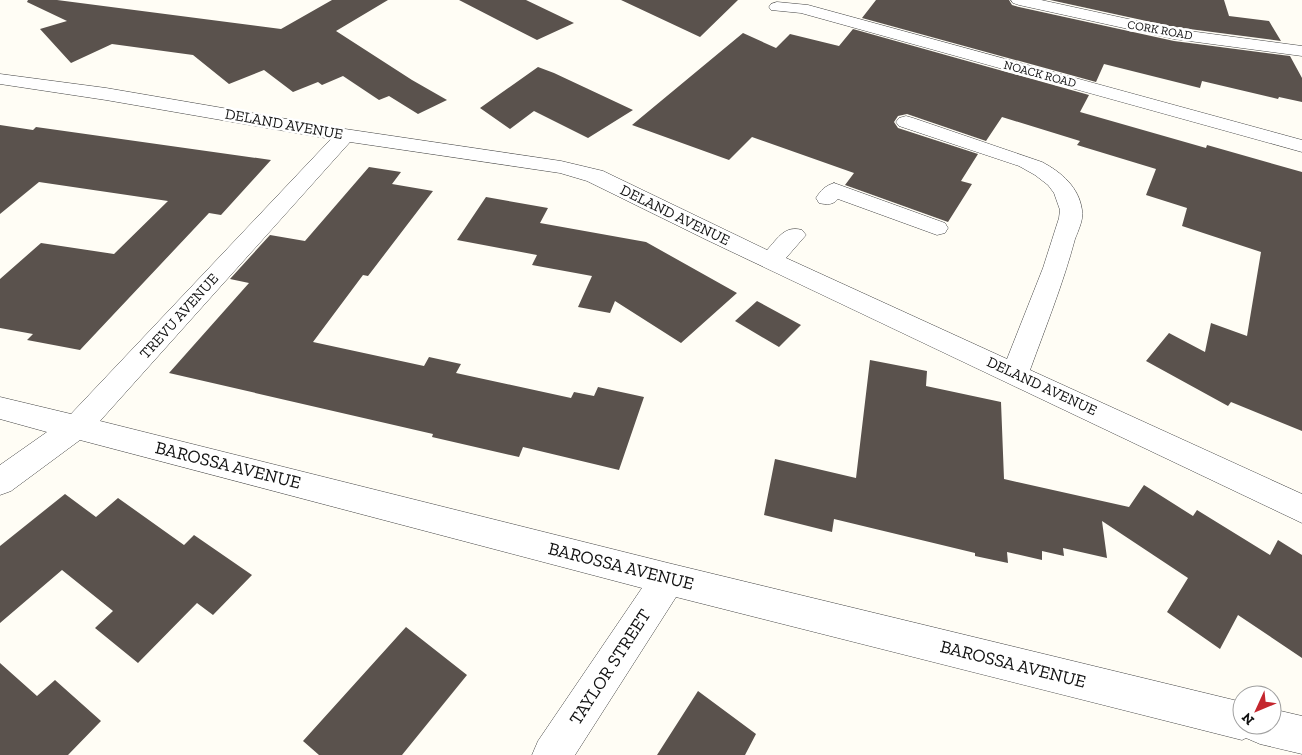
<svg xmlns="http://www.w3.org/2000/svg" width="1302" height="755" font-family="'Zilla Slab',serif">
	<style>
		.building { fill: #5a524d }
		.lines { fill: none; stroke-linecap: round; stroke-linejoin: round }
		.minor-casing { stroke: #444; stroke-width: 1 }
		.minor { fill: #fff; fill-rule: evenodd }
		.labels { text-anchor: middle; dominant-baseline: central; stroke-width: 5; stroke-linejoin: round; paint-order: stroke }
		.far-street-label { font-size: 12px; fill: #111; stroke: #fff }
		.street-label { font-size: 15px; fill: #111; stroke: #fff }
		.near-street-label { font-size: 18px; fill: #111; stroke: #fff }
	</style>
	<rect width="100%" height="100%" fill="#fffdf5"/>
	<path class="building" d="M28 0H57L281 29 332 0H388L336 31 412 80 447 100 418 114 389 96 379 100 343 76 322 85 318 82 293 92 264 70 229 84 193 55 112 44 71 63 40 29 67 21 27 2Z
		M459 0H526L574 23 537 40Z
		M621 0H738L700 37Z
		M876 0H1009L1012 5 1019 7 1174 41 1290 56 1302 78V102L1279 97 1278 99 1202 81 1200 88 1104 64 1096 82 862 18Z
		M1050 0H1224L1229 16 1269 21 1281 41 1174 27Z
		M853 29 1089 95 1080 112 1206 148 1207 145 1302 172V431L1231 402 1228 406 1146 361 1169 333 1205 352 1211 323 1247 336 1261 252 1182 226 1187 208 1146 195 1156 169 1077 145 1080 141 1002 117 986 141 907 114 898 116 894 122 898 128 978 154 961 181 972 184 948 222 845 185 854 173 752 137 729 160 632 125 743 33 776 48 790 34 839 46Z
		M538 67 554 73 633 110 588 138 534 111 510 129 480 108Z
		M0 125 33 130 36 127 271 160 221 215 209 213 80 350 27 340 33 334 0 328V279L41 243 114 254 168 201 39 182 0 214Z
		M369 167 401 172 392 184 433 191 368 276 363 275 313 342 424 366 429 357 461 364 456 373 571 398 574 392 594 396 598 387 644 397 619 470 523 447 519 457 432 437 433 434 169 373 249 283 230 279 270 235 305 241Z
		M486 197 548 208 540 223 646 242 737 293 681 343 615 301 610 313 578 307 592 276 532 265 537 255 457 240Z
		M757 301 801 325 779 347 735 321Z
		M870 360 927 371 926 386 1001 402 1004 479 1129 507 1144 485 1193 516 1197 510 1270 555 1278 540 1302 555V658L1238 615 1220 649 1167 612 1188 578 1102 521 1107 558 1063 548 1064 556 1042 551V560L1007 552 1008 563 975 556V553L834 519 832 532 764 515 775 459 856 478Z
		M65 494 96 517 118 498 184 545 194 535 252 575 213 615 197 603 138 663 95 628 113 611 62 570 0 623V546Z
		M406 627 467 675 402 755H319L303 741Z
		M0 663 37 696 55 680 101 721 68 755H0Z
		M698 691 756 734 745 755H657Z"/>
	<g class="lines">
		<g class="minor-casing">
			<path id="minor" d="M1011 0H1041L1174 29 1302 46V56L1174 39 1019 5 1013 3Z
				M777 2 808 5 1302 140V152L801 13 771 10 769 7 771 4Z
				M0 74 106 88 345 129 561 161 603 171 767 250C778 238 785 225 802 230L806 235 786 258 1007 359 1043 268 1059 218 1060 210 1054 193 1048 185 1035 175 1019 166 899 126 896 122 899 118 906 116 913 118 1042 162C1061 172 1079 187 1082 210 1084 219 1078 231 1075 239 1063 284 1046 326 1030 370L1302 494V523L707 240 587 181 560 173 350 142 100 421 668 563 1242 702V725H1272V709L1302 716V754L1260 744 1246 738 1242 740 676 597 575 755H532L538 741 642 588 80 440 11 491 0 495V465L47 432 0 419V397L71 414 331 139 106 100 0 84Z
				M834 183 945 223 948 228 945 233 937 235 838 199C833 205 827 205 819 203L816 198C821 190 825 186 834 183Z"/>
		</g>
		<use href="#minor" class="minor"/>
	</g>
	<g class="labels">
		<g class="far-street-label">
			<text transform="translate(1160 30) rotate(10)">CORK ROAD</text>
			<text transform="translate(1040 74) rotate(15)">NOACK ROAD</text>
		</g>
		<g class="street-label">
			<text transform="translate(284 124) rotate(10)">DELAND AVENUE</text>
			<text transform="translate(675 215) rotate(26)">DELAND AVENUE</text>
			<text transform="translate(179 316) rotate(-48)">TREVU AVENUE</text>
			<text transform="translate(1042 386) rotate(25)">DELAND AVENUE</text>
		</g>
		<g class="near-street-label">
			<text transform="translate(228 465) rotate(14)">BAROSSA AVENUE</text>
			<text transform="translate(621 566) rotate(14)">BAROSSA AVENUE</text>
			<text transform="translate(1013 664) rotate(14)">BAROSSA AVENUE</text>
			<text transform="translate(610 667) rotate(-57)">TAYLOR STREET</text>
		</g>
	</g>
	<g transform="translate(1257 710) rotate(226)"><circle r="24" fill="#ffffff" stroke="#a0a0a0"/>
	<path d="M0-4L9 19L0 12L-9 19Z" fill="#c4262e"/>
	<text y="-8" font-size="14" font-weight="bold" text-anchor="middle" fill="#111111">N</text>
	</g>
</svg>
